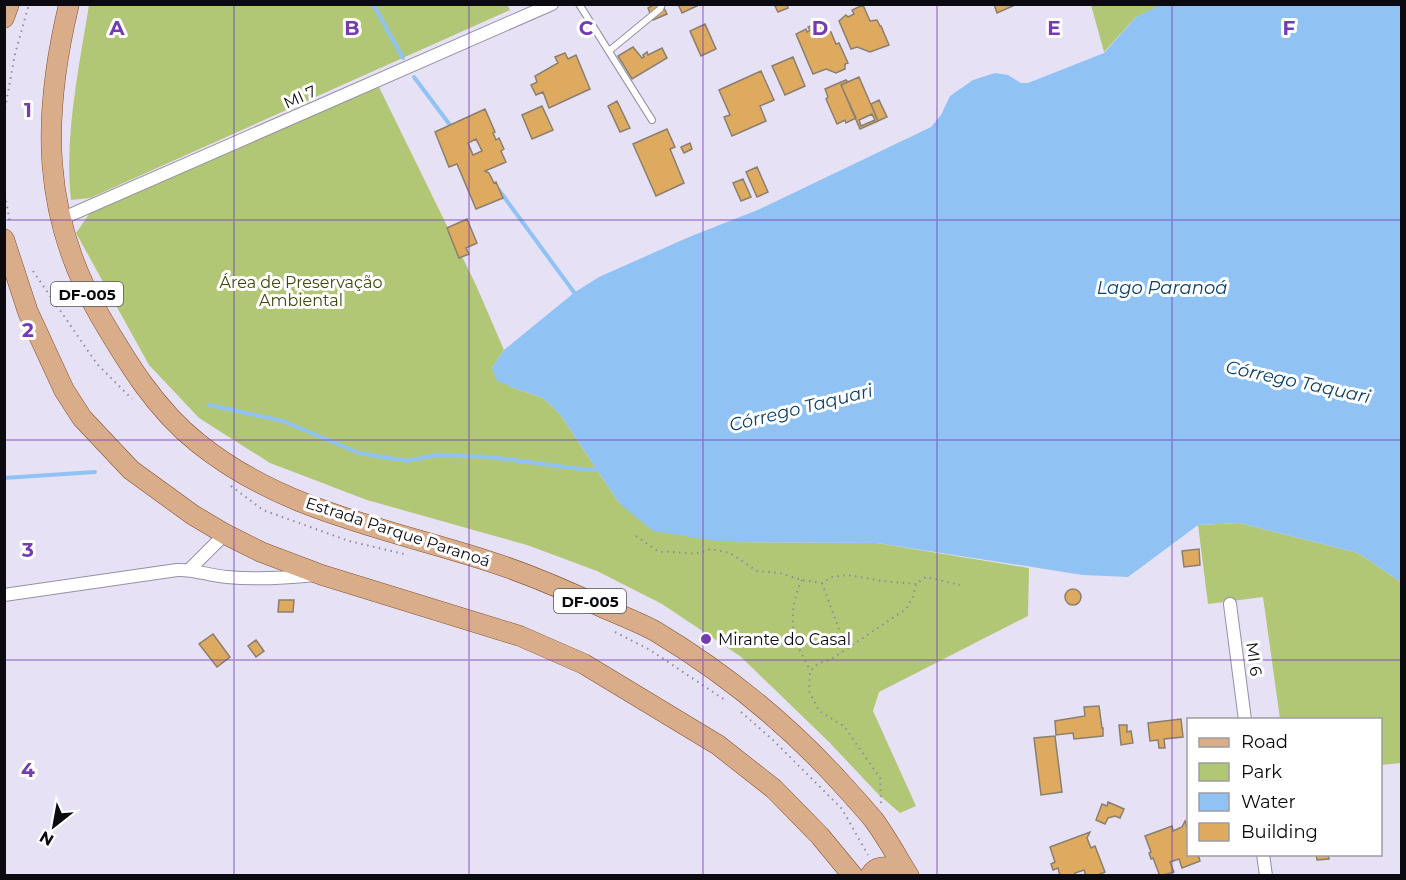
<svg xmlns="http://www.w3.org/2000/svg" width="1406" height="880" font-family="Montserrat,sans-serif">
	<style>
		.green { fill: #b2c775 }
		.water { fill: #90c3f4 }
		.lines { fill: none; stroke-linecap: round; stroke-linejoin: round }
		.stream { stroke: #90c3f4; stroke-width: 4 }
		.building { fill: #ddaa60; stroke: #8a7f6f; stroke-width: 1.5; fill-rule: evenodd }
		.lane-casing { stroke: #9791a4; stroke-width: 8 }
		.street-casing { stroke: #9791a4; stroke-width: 14 }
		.primary-casing { stroke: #82502d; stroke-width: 21 }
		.path { stroke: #908c9b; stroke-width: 2; stroke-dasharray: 1.5 4.5; stroke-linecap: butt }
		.lane { stroke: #fff; stroke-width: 6 }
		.street { stroke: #fff; stroke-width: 12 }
		.primary { stroke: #daad8a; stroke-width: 20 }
		.grid { fill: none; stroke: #753cb2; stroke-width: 1.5; stroke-opacity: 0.55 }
		.poi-dot { fill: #753cb2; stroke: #fff; stroke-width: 2 }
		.labels { text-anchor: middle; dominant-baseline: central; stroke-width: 6; stroke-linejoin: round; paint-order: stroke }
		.shield { fill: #fff; stroke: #555458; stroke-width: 1.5 }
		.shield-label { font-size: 15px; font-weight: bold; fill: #0c0a11 }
		.street-label { font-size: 16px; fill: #0c0a11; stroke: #fff }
		.park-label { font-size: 16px; fill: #3e4a0c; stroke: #fff }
		.poi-label { font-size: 16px; fill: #0c0a11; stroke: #fff; text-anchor: start }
		.water-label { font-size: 18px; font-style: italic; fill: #0f4066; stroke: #fff }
		.grid-label { font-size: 20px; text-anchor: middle; font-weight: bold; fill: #753cb2; stroke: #fff; stroke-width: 6; stroke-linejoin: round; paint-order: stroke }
	</style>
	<rect width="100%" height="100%" fill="#e7e1f5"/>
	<path class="green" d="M507 4 510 10 90 198 71 200C64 136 79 68 89 5Z
		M1091 5H1163L1136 17 1104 52Z
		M378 85 476 285 504 350 492 368 511 387 543 398 560 414 619 503 723 542 877 543 1029 568 1028 616 879 692 873 711 916 806 900 813 878 794 829 742 740 656 662 604 597 571 527 545 367 500 270 463 199 418 149 365 76 233 96 204Z
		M1239 523 1358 553 1401 582V763L1381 765 1380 720 1280 719 1263 597 1208 604 1198 525Z"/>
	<path class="water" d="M1163 4 1401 5V582L1358 553 1239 523 1198 525 1128 577 1083 575 877 543 723 542 653 531 619 503 560 414 543 398 511 387 496 380 492 368 504 350 575 292 599 277 689 237 760 209 931 127 941 115 950 96 973 80 995 73 1008 75 1021 83H1028L1104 53 1136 17Z"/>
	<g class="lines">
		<path class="stream" d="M373 4 403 58
			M414 77 453 129
			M499 190 576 295
			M209 405 283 421 359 453 407 461 437 455 490 457 588 470 602 469
			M4 478 95 472"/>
	</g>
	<path class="building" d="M655 4H662L667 14 653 20 648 8Z
		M678 4H696L697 6 682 13Z
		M774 4H787L788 8 778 12Z
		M994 4H1015V5L997 13Z
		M863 5 870 21 877 20 880 26H881L889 45 870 52 857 47 851 49 839 21 846 15 848 17 854 14 852 10Z
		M820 22 824 29 831 32 836 44 839 43 848 63 845 64V69L836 73 826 69 813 74 796 34 806 29 807 32 810 30 808 27Z
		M705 24 716 49 701 56 690 31Z
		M633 47 642 58 644 57 643 55 647 52 648 55 662 48 667 58 632 79 618 56Z
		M565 53 568 59 576 55 590 89 549 108 543 92 536 95 531 85 537 82 535 76 558 63 555 57Z
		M793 57 805 86 785 95 772 66Z
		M761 71 774 100 760 106 766 121 732 136 724 117 730 115 719 90Z
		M859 77 878 121 860 129 841 85ZM872 114 875 120 861 126 859 120Z
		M846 80 848 82 841 85 856 118 846 123 845 120 837 124 826 99 828 97 825 89Z
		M879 100 887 117 878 121 871 104Z
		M617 101 630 128 620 132 608 106Z
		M542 106 553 130 532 139 522 115Z
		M485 109 495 132 493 133 496 140 499 138 504 149 501 151 506 162 485 171 489 173 494 183 496 182 503 198 476 209 457 164 449 167 435 132ZM476 139 482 151 473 155 468 143Z
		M667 129 675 147 670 149 684 183 656 196 633 144Z
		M690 143 692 149 684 153 681 147Z
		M757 167 768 192 757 197 746 172Z
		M743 179 751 197 741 201 733 183Z
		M467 219 477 243 466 248 469 254 459 258 447 228Z
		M1199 549 1200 565 1184 567 1182 551Z
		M1065 597a8 8 0 1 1 16 0a8 8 0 1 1-16 0Z
		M279 600H294L293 612H278Z
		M213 634 230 657 217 667 199 644Z
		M256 640 264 651 256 657 248 646Z
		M1099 706 1102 728H1103V736L1074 739 1073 733 1056 735 1055 721 1085 716 1084 707Z
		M1181 719 1183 737 1164 739 1165 748H1159L1158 740 1150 741 1148 723Z
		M1119 725H1127V732L1131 731 1133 743 1121 745Z
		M1055 736 1062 792 1041 795 1034 738Z
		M1108 802 1124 809 1120 818 1115 816 1108 818 1105 824 1096 820 1102 804 1107 806Z
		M1185 821 1188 831V854H1198L1200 861 1182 868 1179 859 1170 862 1174 872 1160 876 1153 858 1151 859 1149 853 1151 852 1145 836 1172 826 1173 831 1182 827Z
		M1090 832 1087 838 1091 848 1095 846 1105 872 1095 876H1086L1084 870 1075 873 1076 876H1060L1058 868 1053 870 1051 864 1055 862 1050 847Z
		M1316 854H1328L1329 859 1317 860Z"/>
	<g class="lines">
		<g class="lane-casing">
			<path id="lane" d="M579 4 652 120
				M609 51 660 9 662 4"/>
		</g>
		<g class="street-casing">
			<path id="street" d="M61 219 552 4
				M189 570 225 534
				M4 595 177 570C194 569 210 576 227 577 257 580 286 578 315 575
				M1230 604 1245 720
				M1263 854 1266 876"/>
		</g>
		<g class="primary-casing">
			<path id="primary" d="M69 4C42 116 41 214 100 316 127 362 155 409 198 443 282 511 389 529 488 561 529 574 568 591 606 609 623 616 640 623 655 631 725 673 787 723 842 784 852 795 863 807 873 819 886 836 897 857 909 876
				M4 18 9 4
				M4 239 28 312 64 390 82 418 131 470 193 515 225 534 261 552 322 575 520 636 584 664 718 745 774 789 820 836 853 876
				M870 876C878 861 895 869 907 873"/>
		</g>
		<path class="path" d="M4 114 15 54 29 4
			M4 189 10 223
			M33 271 97 364 132 399
			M231 486 263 510 349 541 408 555
			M636 536 659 552C677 550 694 558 710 549L730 553 757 571 780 573 802 580 822 583 832 577 848 575 882 581 916 584
			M802 580C793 596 790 623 796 641 799 651 806 661 810 671
			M822 583 846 648
			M615 632 650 650 725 700
			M741 712 772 739 842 809 868 855
			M881 803 880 778 844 726 819 711 809 691 810 671 819 663 830 660 906 609 913 597 916 584 926 577 960 585"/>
		<use href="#lane" class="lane"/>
		<use href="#street" class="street"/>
		<use href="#primary" class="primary"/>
	</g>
	<path class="grid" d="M234 4V876M469 4V876M703 4V876M937 4V876M1172 4V876M4 220H1402M4 440H1402M4 660H1402"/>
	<circle class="poi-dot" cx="706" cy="639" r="6"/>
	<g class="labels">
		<g class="shield">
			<rect x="51" y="282" width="72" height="24" rx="4.5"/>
			<rect x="554" y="589" width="72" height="24" rx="4.5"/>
		</g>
		<g class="shield-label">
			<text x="87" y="294">DF-005</text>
			<text x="590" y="601">DF-005</text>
		</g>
		<g class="street-label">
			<text transform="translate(300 97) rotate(-24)">MI 7</text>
			<text transform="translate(398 532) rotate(18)">Estrada Parque Paranoá</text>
			<text transform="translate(1254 659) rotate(82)">MI 6</text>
		</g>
		<g class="park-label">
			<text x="301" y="282">Área de Preservação<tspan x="301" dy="18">Ambiental</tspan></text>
		</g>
		<g class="poi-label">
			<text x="718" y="639">Mirante do Casal</text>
		</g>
		<g class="water-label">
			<text x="1162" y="288">Lago Paranoá</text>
			<text transform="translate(1298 382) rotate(12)">Córrego Taquari</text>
			<text transform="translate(801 408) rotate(-14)">Córrego Taquari</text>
		</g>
	</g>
	<g class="grid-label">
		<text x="117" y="35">A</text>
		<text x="352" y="35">B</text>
		<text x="586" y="35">C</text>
		<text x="820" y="35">D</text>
		<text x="1054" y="35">E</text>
		<text x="1289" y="35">F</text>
		<text x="28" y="117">1</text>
		<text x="28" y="337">2</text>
		<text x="28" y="557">3</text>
		<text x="28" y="777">4</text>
	</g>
	<rect width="1406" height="880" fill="none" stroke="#0c0a11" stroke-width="12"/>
	<rect x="1187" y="718" width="195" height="138" fill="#ffffff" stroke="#9e9da0" stroke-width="1.5"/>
	<rect x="1199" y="738" width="30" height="9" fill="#daad8a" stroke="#9e9da0" stroke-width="1.5"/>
	<text x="1241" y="748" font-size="18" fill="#0c0a11">Road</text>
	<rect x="1199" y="763" width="30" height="18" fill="#b2c775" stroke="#9e9da0" stroke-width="1.5"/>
	<text x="1241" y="778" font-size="18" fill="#0c0a11">Park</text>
	<rect x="1199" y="793" width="30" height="18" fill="#90c3f4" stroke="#9e9da0" stroke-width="1.5"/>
	<text x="1241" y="808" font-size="18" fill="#0c0a11">Water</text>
	<rect x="1199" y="823" width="30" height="18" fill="#ddaa60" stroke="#9e9da0" stroke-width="1.5"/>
	<text x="1241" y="838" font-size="18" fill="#0c0a11">Building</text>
	<g transform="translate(54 826) rotate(211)" stroke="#ffffff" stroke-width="4.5" paint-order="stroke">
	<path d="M0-4.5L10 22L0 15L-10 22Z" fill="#0c0a11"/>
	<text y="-9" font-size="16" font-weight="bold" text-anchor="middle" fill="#0c0a11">N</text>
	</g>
</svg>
